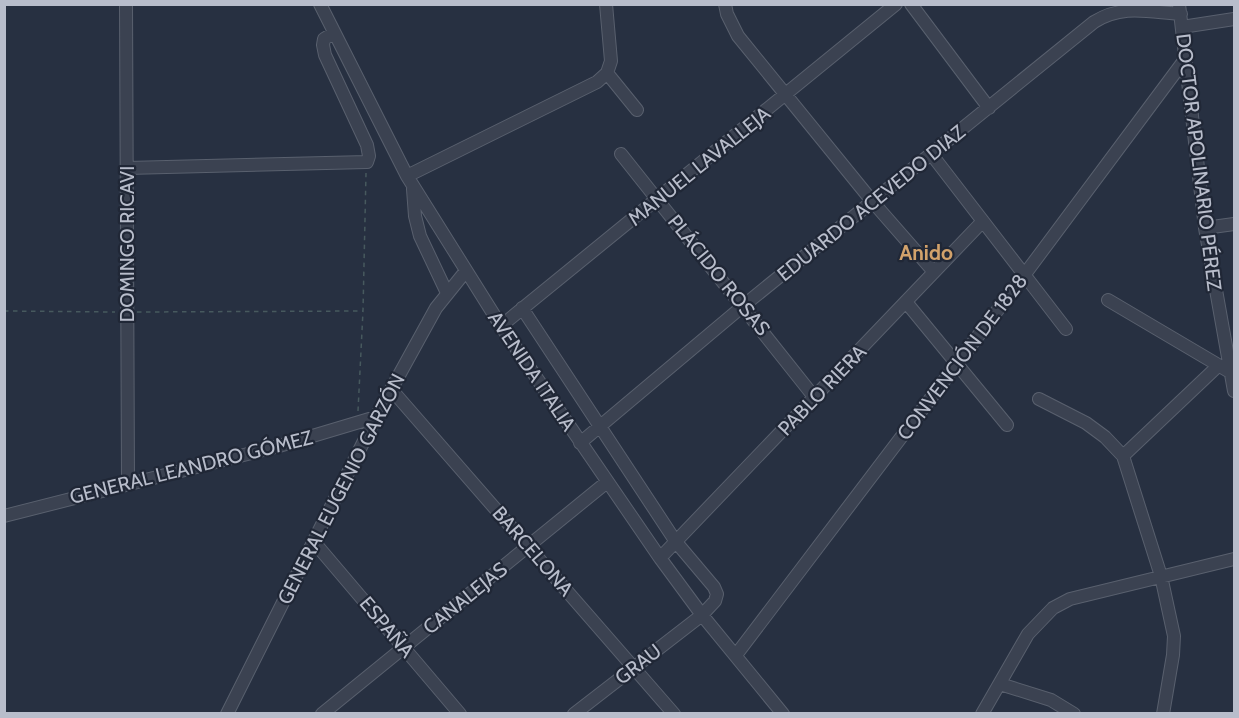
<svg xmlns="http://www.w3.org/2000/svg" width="1239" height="718" font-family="Cabin,sans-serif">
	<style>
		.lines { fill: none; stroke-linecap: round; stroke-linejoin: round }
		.minor-casing { stroke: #59606e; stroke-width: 14 }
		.path { stroke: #47595e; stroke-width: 1.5; stroke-dasharray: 4.5 4.5; stroke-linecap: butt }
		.minor { stroke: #3b4251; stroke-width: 12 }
		.labels { text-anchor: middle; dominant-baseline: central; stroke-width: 4.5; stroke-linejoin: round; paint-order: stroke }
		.street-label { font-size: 20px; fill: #b8bdcb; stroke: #202736 }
		.neighbourhood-label { font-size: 21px; font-weight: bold; fill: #d2a26b; stroke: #202736 }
	</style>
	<rect width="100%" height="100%" fill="#273041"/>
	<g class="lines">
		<g class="minor-casing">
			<path id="minor" d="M126 4 128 483
				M320 4 407 176 501 326 660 558 702 615 783 714
				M725 4 727 14 738 36 872 201 934 272
				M911 4 989 108
				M1179 4 1205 228 1234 391
				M1182 27 1234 19
				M607 73 637 110
				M621 154 815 398
				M932 155 1066 329
				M127 168 367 162 369 156 367 145 325 55 323 45 324 39 334 33
				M407 176 597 82 607 73 611 61 606 4
				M413 189 415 216 420 236 447 293
				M1205 228 1234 224
				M1108 300 1230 372
				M906 302 1007 425
				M522 308 676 542 714 587 717 594 715 601 702 615 574 714
				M501 326 896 4
				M391 389 674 714
				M1039 399 1086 423 1105 437 1123 456 1161 576 1174 636 1173 655 1163 714
				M580 443 743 306 1094 22C1123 4 1148 12 1181 14
				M1123 456 1218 366
				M4 516 279 446 376 417
				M314 542 460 714
				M660 558 983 221
				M736 655 1025 274 1186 58
				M1000 684 1051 700 1074 714
				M227 714 376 417 436 308 465 272
				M322 714 607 482
				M982 714 1028 634 1053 608 1070 599 1234 559"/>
		</g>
		<path class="path" d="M4 311 115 312
			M137 312 363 311
			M358 411 363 311 366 173"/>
		<use href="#minor" class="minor"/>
	</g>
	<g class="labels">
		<g class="street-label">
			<text transform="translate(1199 162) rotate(83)">DOCTOR APOLINARIO PÉREZ</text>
			<text transform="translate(699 166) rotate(-39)">MANUEL LAVALLEJA</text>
			<text transform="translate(871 203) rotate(-39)">EDUARDO ACEVEDO DIAZ</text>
			<text transform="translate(127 244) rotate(-90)">DOMINGO RICAVI</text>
			<text transform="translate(719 275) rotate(51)">PLÁCIDO ROSAS</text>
			<text transform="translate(962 357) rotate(-53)">CONVENCIÓN DE 1828</text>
			<text transform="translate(532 371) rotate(56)">AVENIDA ITALIA</text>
			<text transform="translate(822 390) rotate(-46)">PABLO RIERA</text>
			<text transform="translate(191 467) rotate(-14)">GENERAL LEANDRO GÓMEZ</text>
			<text transform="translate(341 489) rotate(-63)">GENERAL EUGENIO GARZÓN</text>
			<text transform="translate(533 551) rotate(49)">BARCELONA</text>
			<text transform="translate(465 598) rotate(-39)">CANALEJAS</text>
			<text transform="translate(387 627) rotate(50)">ESPAÑA</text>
			<text transform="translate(638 664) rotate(-38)">GRAU</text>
		</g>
		<g class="neighbourhood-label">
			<text x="926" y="252">Anido</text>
		</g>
	</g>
	<rect width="1239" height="718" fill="none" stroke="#b8bdcb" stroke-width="12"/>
</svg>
